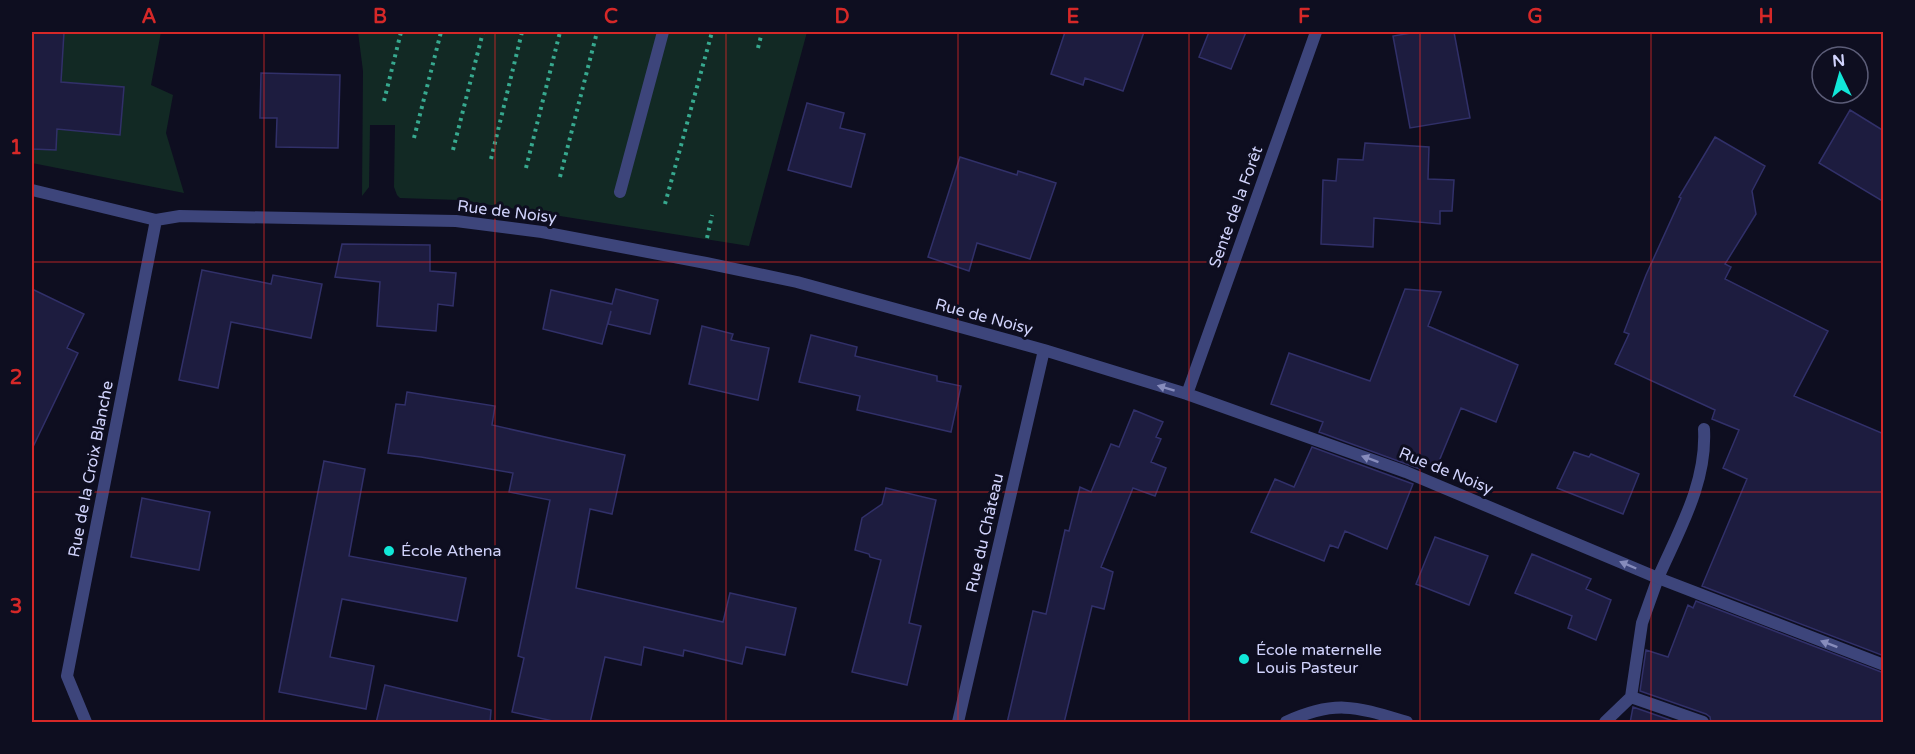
<svg xmlns="http://www.w3.org/2000/svg" width="1915" height="754" font-family="'Varela Round',sans-serif">
	<style>
		.green { fill: #122924 }
		.building { fill: #1d1c3f; stroke: #313069; stroke-width: 1.5 }
		.lines { fill: none; stroke-linecap: round; stroke-linejoin: round }
		.path { stroke: #37a98f; stroke-width: 4; stroke-dasharray: 3 4.5; stroke-linecap: butt }
		.service { stroke: #3d457b; stroke-width: 12 }
		.minor { stroke: #3d457b; stroke-width: 12 }
		.oneway { fill: #878cbc }
		.grid { fill: none; stroke: #d62828; stroke-width: 1.5; stroke-opacity: 0.55 }
		.poi-dot { fill: #11e7d8; stroke: #0e0e20; stroke-width: 2 }
		.labels { text-anchor: middle; dominant-baseline: central; stroke-width: 6; stroke-linejoin: round; paint-order: stroke }
		.street-label { font-size: 16px; fill: #d1d3fc; stroke: #0e0e20 }
		.poi-label { font-size: 16px; fill: #d1d3fc; stroke: #0e0e20; text-anchor: start }
		.neatline { fill: none; stroke: #d62828; stroke-width: 2 }
		.grid-label { font-size: 20px; text-anchor: middle; font-weight: bold; fill: #d62828 }
	</style>
	<rect width="100%" height="100%" fill="#0e0e20"/>
	<path class="green" d="M32 32H161L151 85 173 95 166 133 184 193 32 163Z
		M358 32H807L749 246 459 200 400 198 397 195 394 187 395 125H370L369 187 362 196 363 71Z"/>
	<path class="building" d="M32 32H64L61 82 124 87 120 135 57 129 56 150 32 149Z
		M1065 32H1144L1123 91 1085 78 1083 85 1051 74Z
		M1209 32H1246L1231 69 1199 57Z
		M1417 32H1454L1470 118 1410 128 1393 36Z
		M261 73 340 75 338 148 276 147 277 118H260Z
		M807 103 844 113 840 128 865 134 851 187 788 170Z
		M1850 110 1884 131V202L1819 163Z
		M1715 137 1765 166 1752 191 1756 214 1725 264 1731 267 1725 279 1828 331 1794 396 1884 434V656L1702 586 1747 479 1723 468 1739 430 1712 419 1715 410 1615 364 1629 334 1624 332 1646 275 1681 198 1679 197Z
		M1365 143 1429 147 1428 179 1454 180 1452 211H1440V224L1374 218 1373 247 1321 244 1323 180 1336 181 1338 159 1363 160Z
		M960 157 1017 175 1018 171 1056 183 1030 259 977 243 969 271 928 257Z
		M342 244 430 245V271L456 273 453 306 438 304 436 331 377 326 380 282 335 277Z
		M202 270 271 284 273 275 322 284 311 338 231 322 218 388 179 380Z
		M32 289 84 314 67 348 78 353 32 449Z
		M616 289 658 300 650 334 608 324 611 311 602 344 543 329 551 290 612 304Z
		M1405 289 1441 292 1428 326 1518 365 1496 422 1461 408 1437 466 1423 461 1420 469 1319 432 1323 422 1271 404 1289 353 1370 381Z
		M702 326 733 334 731 340 769 348 758 400 689 384Z
		M811 335 857 347 855 356 937 376V381L961 386 951 432 857 410 860 396 799 382Z
		M407 392 495 406 492 425 625 455 612 514 590 509 576 588 723 622 730 593 796 608 785 655 746 647 742 664 684 650 683 656 644 647 641 665 605 657 590 723H562L512 712 524 658 518 656 550 500 509 492 513 473 421 457 388 453 396 404 405 405Z
		M1134 410 1163 422 1156 437 1161 439 1151 462 1166 468 1155 496 1133 488 1101 567 1113 572 1104 609 1092 606 1064 723H1007L1033 611 1046 614 1065 530 1069 531 1080 487 1091 492 1111 444 1119 447Z
		M1312 447 1413 484 1387 549 1345 531 1338 548 1330 545 1324 561 1251 532 1275 479 1294 487Z
		M1574 452 1589 457 1591 454 1639 474 1623 514 1557 488Z
		M324 461 365 469 349 556 466 578 457 621 342 599 330 657 374 666 366 709 279 692Z
		M886 488 936 500 909 623 921 626 907 685 852 672 881 560 870 557 869 554 855 550 862 518 882 504Z
		M142 498 210 512 199 570 131 557Z
		M1435 537 1488 556 1469 605 1416 584Z
		M1532 554 1591 579 1586 589 1611 600 1596 640 1568 628 1572 616 1515 593Z
		M1696 601 1884 673V723H1711L1710 717 1706 714 1640 691 1646 650 1668 657 1688 605 1693 608Z
		M385 685 491 710 490 723H376Z
		M1633 707 1679 723H1630Z"/>
	<g class="lines">
		<path class="path" d="M758 48 762 32
			M384 101 401 32
			M414 138 441 32
			M453 150 483 32
			M491 159 522 32
			M526 168 560 32
			M560 177 597 32
			M665 204 712 32
			M707 238 712 215"/>
		<path class="service" d="M620 192 663 32
			M1631 697 1703 722
			M1286 722C1336 699 1357 707 1407 722
			M1605 722 1631 697 1642 623 1658 578"/>
		<path class="minor" d="M32 190 156 220 180 216 456 221 542 232 706 263 797 282 1044 350 1187 394 1406 472 1658 578 1884 665
			M1187 394 1316 32
			M1658 578C1679 530 1707 483 1704 429
			M86 722 67 676 156 220
			M958 722 1044 350"/>
	</g>
	<defs><path id="oneway-solid" d="M-6-.8H1V-3.2L6.5 0L1 3.2V.8H-6Z" transform="scale(1.5)"/></defs>
	<g class="oneway">
		<use href="#oneway-solid" transform="translate(1166 388) rotate(-163)"/>
		<use href="#oneway-solid" transform="translate(1370 459) rotate(-160)"/>
		<use href="#oneway-solid" transform="translate(1628 565) rotate(-157)"/>
		<use href="#oneway-solid" transform="translate(1829 644) rotate(-159)"/>
	</g>
	<path class="grid" d="M264 32V722M495 32V722M726 32V722M958 32V722M1189 32V722M1420 32V722M1651 32V722M32 262H1884M32 492H1884"/>
	<g class="poi-dot">
		<circle cx="389" cy="551" r="6"/>
		<circle cx="1244" cy="659" r="6"/>
	</g>
	<g class="labels">
		<g class="street-label">
			<text transform="translate(1236 207) rotate(-70)">Sente de la Forêt</text>
			<text transform="translate(507 212) rotate(7)">Rue de Noisy</text>
			<text transform="translate(984 317) rotate(15)">Rue de Noisy</text>
			<text transform="translate(91 469) rotate(-79)">Rue de la Croix Blanche</text>
			<text transform="translate(1446 471) rotate(22)">Rue de Noisy</text>
			<text transform="translate(985 533) rotate(-77)">Rue du Château</text>
		</g>
		<g class="poi-label">
			<text x="401" y="551">École Athena</text>
			<text x="1256" y="650">École maternelle<tspan x="1256" dy="18">Louis Pasteur</tspan></text>
		</g>
	</g>
	<rect width="1915" height="754" fill="none" stroke="#0e0e20" stroke-width="66"/>
	<g transform="translate(1840 75) rotate(355)"><circle r="28" fill="#0e0e20" stroke="#5c5d78" stroke-width="1.5"/>
	<path d="M0-4.5L10 22L0 15L-10 22Z" fill="#11e7d8"/>
	<text y="-9" font-size="16" font-weight="bold" text-anchor="middle" fill="#d1d3fc">N</text>
	</g>
	<rect x="33" y="33" width="1849" height="688" class="neatline"/>
	<g class="grid-label">
		<text x="149" y="23">A</text>
		<text x="380" y="23">B</text>
		<text x="611" y="23">C</text>
		<text x="842" y="23">D</text>
		<text x="1073" y="23">E</text>
		<text x="1304" y="23">F</text>
		<text x="1535" y="23">G</text>
		<text x="1766" y="23">H</text>
		<text x="16" y="154">1</text>
		<text x="16" y="384">2</text>
		<text x="16" y="613">3</text>
	</g>
</svg>
